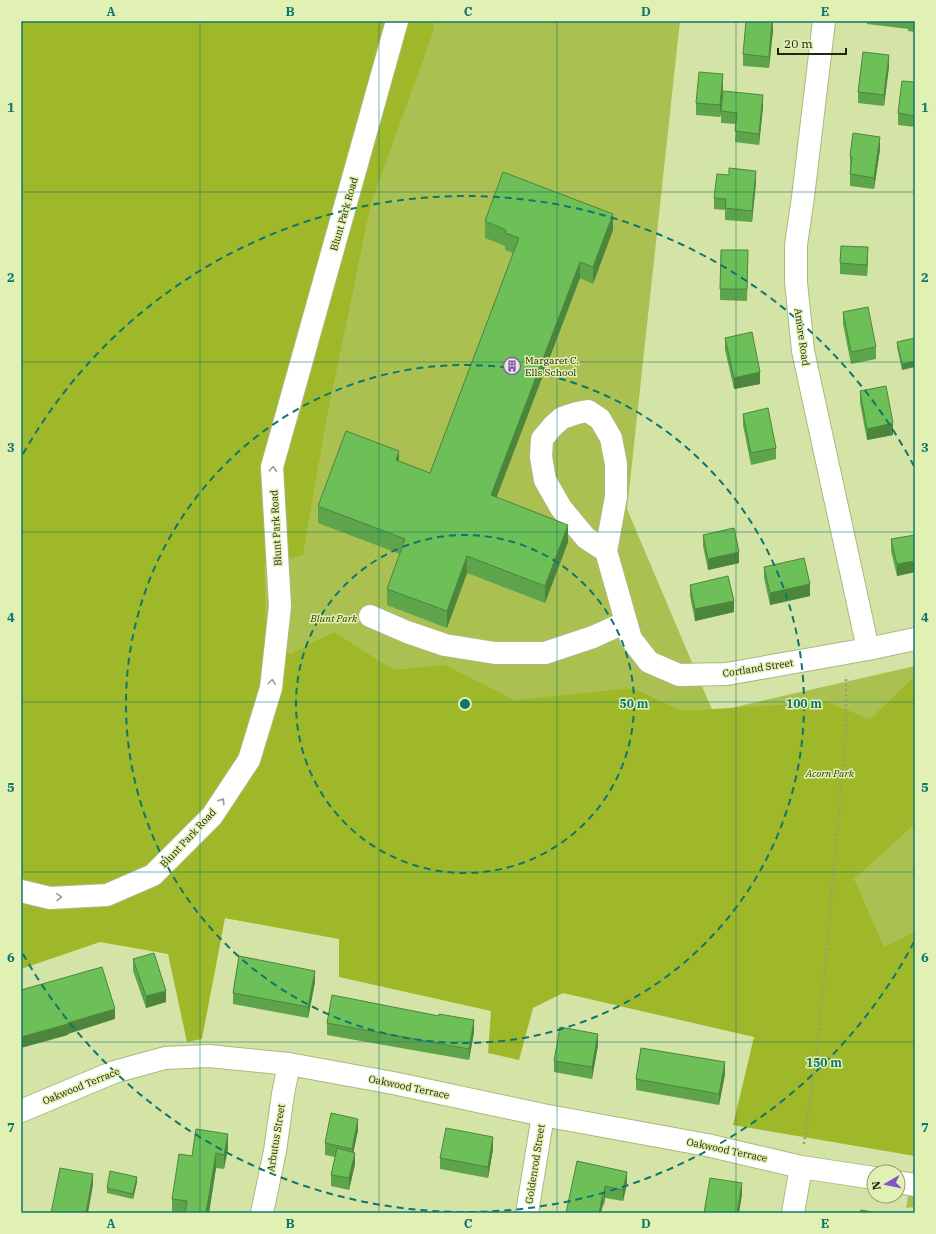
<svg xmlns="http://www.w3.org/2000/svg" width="936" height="1234" font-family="'IBM Plex Serif',serif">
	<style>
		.green { fill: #aac152 }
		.forest { fill: #9fb82a }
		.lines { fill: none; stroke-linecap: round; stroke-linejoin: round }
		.minor-casing { stroke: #abb97e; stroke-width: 24 }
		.path { stroke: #95a171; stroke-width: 2.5; stroke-dasharray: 2 3; stroke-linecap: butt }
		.minor { stroke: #fff; stroke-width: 22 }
		.wall { fill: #5ea44b }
		.shaded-wall { fill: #4c863d }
		.building { fill: #6dbf57; stroke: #4c863d }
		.oneway { stroke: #9b9d93 }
		.grid { fill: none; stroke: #0f766e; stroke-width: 1; stroke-opacity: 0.55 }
		.ring { fill: none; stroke: #0f766e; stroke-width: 2; stroke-dasharray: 7 5 }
		.labels { text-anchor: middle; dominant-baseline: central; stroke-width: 3; stroke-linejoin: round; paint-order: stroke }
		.street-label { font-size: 10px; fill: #21260e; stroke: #e1f0b3 }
		.poi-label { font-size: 10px; fill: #21260e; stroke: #e1f0b3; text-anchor: start }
		.park-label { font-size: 10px; font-style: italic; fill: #2f3900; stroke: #e1f0b3 }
		.centre { fill: #0f766e; stroke: #e1f0b3; stroke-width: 2 }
		.ring-label { font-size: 12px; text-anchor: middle; font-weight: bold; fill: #0f766e; stroke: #e1f0b3; stroke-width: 3; stroke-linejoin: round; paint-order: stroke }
		.neatline { fill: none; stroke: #0f766e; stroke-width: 1.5 }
		.grid-label { font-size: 13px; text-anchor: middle; font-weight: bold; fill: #0f766e }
	</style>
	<rect width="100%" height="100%" fill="#d4e3a6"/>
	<path class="green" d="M21 21H680L627 509 713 712 915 666V1147L847 1030 225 918Z
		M915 1160V1207L906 1208Z"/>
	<path class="forest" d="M21 21H433L434 30 371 203 325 427 303 555 264 565 266 624 290 654 334 632 394 670 445 665 515 700 633 688 681 711 827 702 870 719 915 676V824L854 879 884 947 915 932V1156L733 1125 754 1037 563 993 533 1008 519 1060 488 1053 491 1011 339 977V939L225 918 202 1039 187 1042 168 954 100 942 21 969Z"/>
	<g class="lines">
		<g class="minor-casing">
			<path id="minor" d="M824 21 803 197 796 245V282L803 351 868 649
				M606 551 586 538 561 508 545 480 541 457 542 439 553 426 562 418 577 413 588 411 600 419 611 438 616 464V497L606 551 631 639 649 662 679 675 727 674 868 649 915 639
				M370 616 407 632 445 645 495 653H545L593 637 626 622
				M21 891 50 898 107 895 153 875 212 816 249 760 271 688 280 606 272 467 397 21
				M21 1111 114 1072 165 1058 209 1056 289 1064 393 1083 543 1115 707 1145 801 1167 874 1178
				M898 1182 915 1185
				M262 1213 275 1151 283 1094 289 1064
				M527 1213 543 1115
				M793 1213 801 1167"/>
		</g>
		<path class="path" d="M804 1144 819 1034 846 733V676"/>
		<use href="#minor" class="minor"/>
	</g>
	<path class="wall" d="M773 21V30L769 68 743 66V54Z
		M867 21H915V32L908 31V29L867 24Z
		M889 66 884 106 858 103V92Z
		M915 82V127L898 125V113Z
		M723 86 722 100 763 107 759 145 735 142 736 124 721 123V114L720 117 696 115V103Z
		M880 149 874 189 850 186V156Z
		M756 182 752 222 725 220V210L714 209V198Z
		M485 221 613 230 593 284 580 278 496 498 568 542 545 603 467 573 447 628 387 605V589L400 554 318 523V506L399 461 430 473 513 253 505 250V246L485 238Z
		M868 258 867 276 840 274V263Z
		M748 262 747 301 720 300V289Z
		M843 312 876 347V359L851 364 843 324Z
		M725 338 760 384 734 389 725 350Z
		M915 338 902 370 897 347V342Z
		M860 391 893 435 867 440 860 403Z
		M743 414 776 448V459L751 465 743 425Z
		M703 535 739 563 708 570 703 546Z
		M915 535V572L897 576 891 551V539Z
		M764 567 810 596 770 605 764 578Z
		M690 585 734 612 695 621 690 596Z
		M133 959 166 1002 146 1008 133 971Z
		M315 982 308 1018 233 1004V993Z
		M327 1023 474 1032 469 1060 327 1035Z
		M598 1045 592 1079 554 1072V1061Z
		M725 1074 719 1105 636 1090V1079Z
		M358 1130 353 1152 355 1164 349 1190 331 1186V1175L335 1157 325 1155V1143Z
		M228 1148 224 1169 216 1168 209 1213H172V1199L192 1156Z
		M493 1149 488 1178 440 1169V1158Z
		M577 1161 627 1184 623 1201 605 1198 604 1205H603Z
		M137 1182 133 1199 107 1193V1188Z"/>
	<path class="shaded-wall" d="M772 21 773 30 769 68V57Z
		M889 55V66L884 106V95Z
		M723 74V86L720 117V105Z
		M763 95V107L759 145V134Z
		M880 137V149L874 189V178Z
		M756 171V182L752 222V211Z
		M613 214V230L593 284V267Z
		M868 247V258L867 276V265Z
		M580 262V278L491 512V495Z
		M915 361V367L902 370V364Z
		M760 372V384L734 389V378Z
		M893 423V435L867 440V429Z
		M399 451V468L396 460Z
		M568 525V542L545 603V586Z
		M739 552V563L708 570V559Z
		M467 556V573L447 628V611Z
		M915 561V572L897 576V564Z
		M810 584V596L770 605V593Z
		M734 601V612L695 621V609Z
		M315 971V982L308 1018V1007Z
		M166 991V1002L146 1008V996Z
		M115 1009V1019L68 1034V1035L21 1048V1037Z
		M474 1020V1032L469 1060V1049Z
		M598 1034V1045L592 1079V1067Z
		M725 1062V1074L719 1105V1094Z
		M358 1119V1130L352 1160V1149Z
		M228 1134V1148L224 1169V1155Z
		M493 1137V1149L488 1178V1167Z
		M216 1153V1168L209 1213H206Z
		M355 1153V1164L349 1190V1178Z
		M627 1172V1184L623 1201V1190Z
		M93 1174V1185L88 1213H86Z
		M137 1177V1182L133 1199V1194Z
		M742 1183V1195L739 1213H737Z
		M605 1186V1198L604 1205V1193Z
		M603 1193V1205L601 1213H599Z"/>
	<path class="building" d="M746 21H772L769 57 743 54Z
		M908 21H915V22Z
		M863 52 889 55 884 95 858 92Z
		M699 72 723 74 720 105 696 103Z
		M902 81 915 82V116L898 113Z
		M723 91 763 95 759 134 735 131 737 113 721 111Z
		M853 133 880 137 874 178 850 174 852 157 850 156Z
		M729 168 756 171 752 211 725 208 726 199 714 198 717 174 729 175Z
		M503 172 613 214 593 267 580 262 491 495 568 525 545 586 467 556 447 611 387 589 405 539 318 506 346 431 399 451 396 460 430 473 519 238 505 233 506 230 485 221Z
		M841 246 868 247 867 265 840 263Z
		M721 250H748L747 289H720Z
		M868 307 876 347 851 352 843 312Z
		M752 332 760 372 734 378 725 338Z
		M915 338V361L902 364 897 342Z
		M886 386 893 423 867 429 860 391Z
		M768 408 776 448 751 453 743 414Z
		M734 528 739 552 708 559 703 535Z
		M915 535V561L897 564 891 539Z
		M804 558 810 584 770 593 764 567Z
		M728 576 734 601 695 609 690 585Z
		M154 953 166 991 146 996 133 959Z
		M239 956 315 971 308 1007 233 993Z
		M102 967 115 1009 67 1023 68 1024 21 1037V990Z
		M332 995 439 1016V1014L474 1020 469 1049 327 1023Z
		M560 1027 598 1034 592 1067 554 1061Z
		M641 1048 725 1062 719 1094 636 1079Z
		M331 1113 358 1119 352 1149 325 1143Z
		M446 1128 493 1137 488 1167 440 1158Z
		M196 1129 228 1134 224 1155 216 1153 206 1213H185L187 1201 172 1199 179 1154 192 1156Z
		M337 1148 355 1153 349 1178 331 1175Z
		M577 1161 627 1172 623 1190 605 1186 604 1193H603L599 1213H566Z
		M60 1168 93 1174 86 1213H51Z
		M110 1171 137 1177 133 1194 107 1188Z
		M710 1178 742 1183 737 1213H704Z
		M861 1210 877 1213H860Z"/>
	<defs><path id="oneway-chevron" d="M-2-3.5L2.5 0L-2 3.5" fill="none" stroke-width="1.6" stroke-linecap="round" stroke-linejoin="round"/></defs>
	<g class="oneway">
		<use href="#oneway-chevron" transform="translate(273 469) rotate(-87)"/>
		<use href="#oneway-chevron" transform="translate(272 682) rotate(-83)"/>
		<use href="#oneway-chevron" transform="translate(222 801) rotate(-56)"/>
		<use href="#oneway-chevron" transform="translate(59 897) rotate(-3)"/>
	</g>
	<path class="grid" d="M200 21V1213M379 21V1213M557 21V1213M736 21V1213M21 192H915M21 362H915M21 532H915M21 702H915M21 872H915M21 1042H915"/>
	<g class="ring">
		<circle cx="465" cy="704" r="169"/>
		<circle cx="465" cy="704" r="339"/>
		<path d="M914 942A508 508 0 0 1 23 954M23 454A508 508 0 0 1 914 466"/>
	</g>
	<defs>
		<g id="building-ring" transform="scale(0.9)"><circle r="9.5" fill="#e1f0b3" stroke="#8453cb" stroke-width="1.5"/><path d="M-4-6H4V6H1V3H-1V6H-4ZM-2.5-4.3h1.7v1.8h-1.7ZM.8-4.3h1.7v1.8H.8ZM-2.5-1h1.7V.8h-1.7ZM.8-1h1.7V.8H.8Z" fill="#8453cb"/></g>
	</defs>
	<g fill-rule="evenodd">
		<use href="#building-ring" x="512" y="366"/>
	</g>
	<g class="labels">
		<g class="street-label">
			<text transform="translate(344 214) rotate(-74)">Blunt Park Road</text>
			<text transform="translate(802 337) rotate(82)">Amore Road</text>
			<text transform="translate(276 528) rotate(-93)">Blunt Park Road</text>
			<text transform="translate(758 668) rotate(-9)">Cortland Street</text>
			<text transform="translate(188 838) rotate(-47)">Blunt Park Road</text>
			<text transform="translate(81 1086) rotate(-22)">Oakwood Terrace</text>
			<text transform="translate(409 1087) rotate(12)">Oakwood Terrace</text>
			<text transform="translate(276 1138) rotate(-81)">Arbutus Street</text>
			<text transform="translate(727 1150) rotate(12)">Oakwood Terrace</text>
			<text transform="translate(535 1164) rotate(-81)">Goldenrod Street</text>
		</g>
		<g class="poi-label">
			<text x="525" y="360">Margaret C.<tspan x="525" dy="12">Ells School</tspan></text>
		</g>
		<g class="park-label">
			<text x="334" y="618">Blunt Park</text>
			<text x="830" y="773">Acorn Park</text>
		</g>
	</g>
	<circle cx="465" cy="704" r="6" class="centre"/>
	<g class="ring-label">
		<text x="634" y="708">50 m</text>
		<text x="804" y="708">100 m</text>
		<text x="824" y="1067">150 m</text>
	</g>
	<rect width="936" height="1234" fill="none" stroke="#e1f0b3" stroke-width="44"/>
	<g transform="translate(886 1184) rotate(261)"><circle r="19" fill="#e1f0b3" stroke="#949f71"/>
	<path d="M0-3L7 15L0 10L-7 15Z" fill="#8453cb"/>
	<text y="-6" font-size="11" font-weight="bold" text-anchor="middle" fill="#21260e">N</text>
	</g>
	<path d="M778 48v6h68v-6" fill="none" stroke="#21260e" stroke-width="2"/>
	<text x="784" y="48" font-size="12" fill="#21260e" stroke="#e1f0b3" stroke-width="3" paint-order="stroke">20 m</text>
	<rect x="22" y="22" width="892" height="1190" class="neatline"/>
	<g class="grid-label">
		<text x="111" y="16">A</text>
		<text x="290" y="16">B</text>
		<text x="468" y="16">C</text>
		<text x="646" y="16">D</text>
		<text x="825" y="16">E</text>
		<text x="11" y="112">1</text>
		<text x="925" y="112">1</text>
		<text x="11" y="282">2</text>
		<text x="925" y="282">2</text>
		<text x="11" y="452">3</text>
		<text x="925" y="452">3</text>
		<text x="11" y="622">4</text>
		<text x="925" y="622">4</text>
		<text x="11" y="792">5</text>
		<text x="925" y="792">5</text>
		<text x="11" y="962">6</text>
		<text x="925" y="962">6</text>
		<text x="11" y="1132">7</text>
		<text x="925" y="1132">7</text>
		<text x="111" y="1228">A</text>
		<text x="290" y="1228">B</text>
		<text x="468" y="1228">C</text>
		<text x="646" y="1228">D</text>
		<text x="825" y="1228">E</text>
	</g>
</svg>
